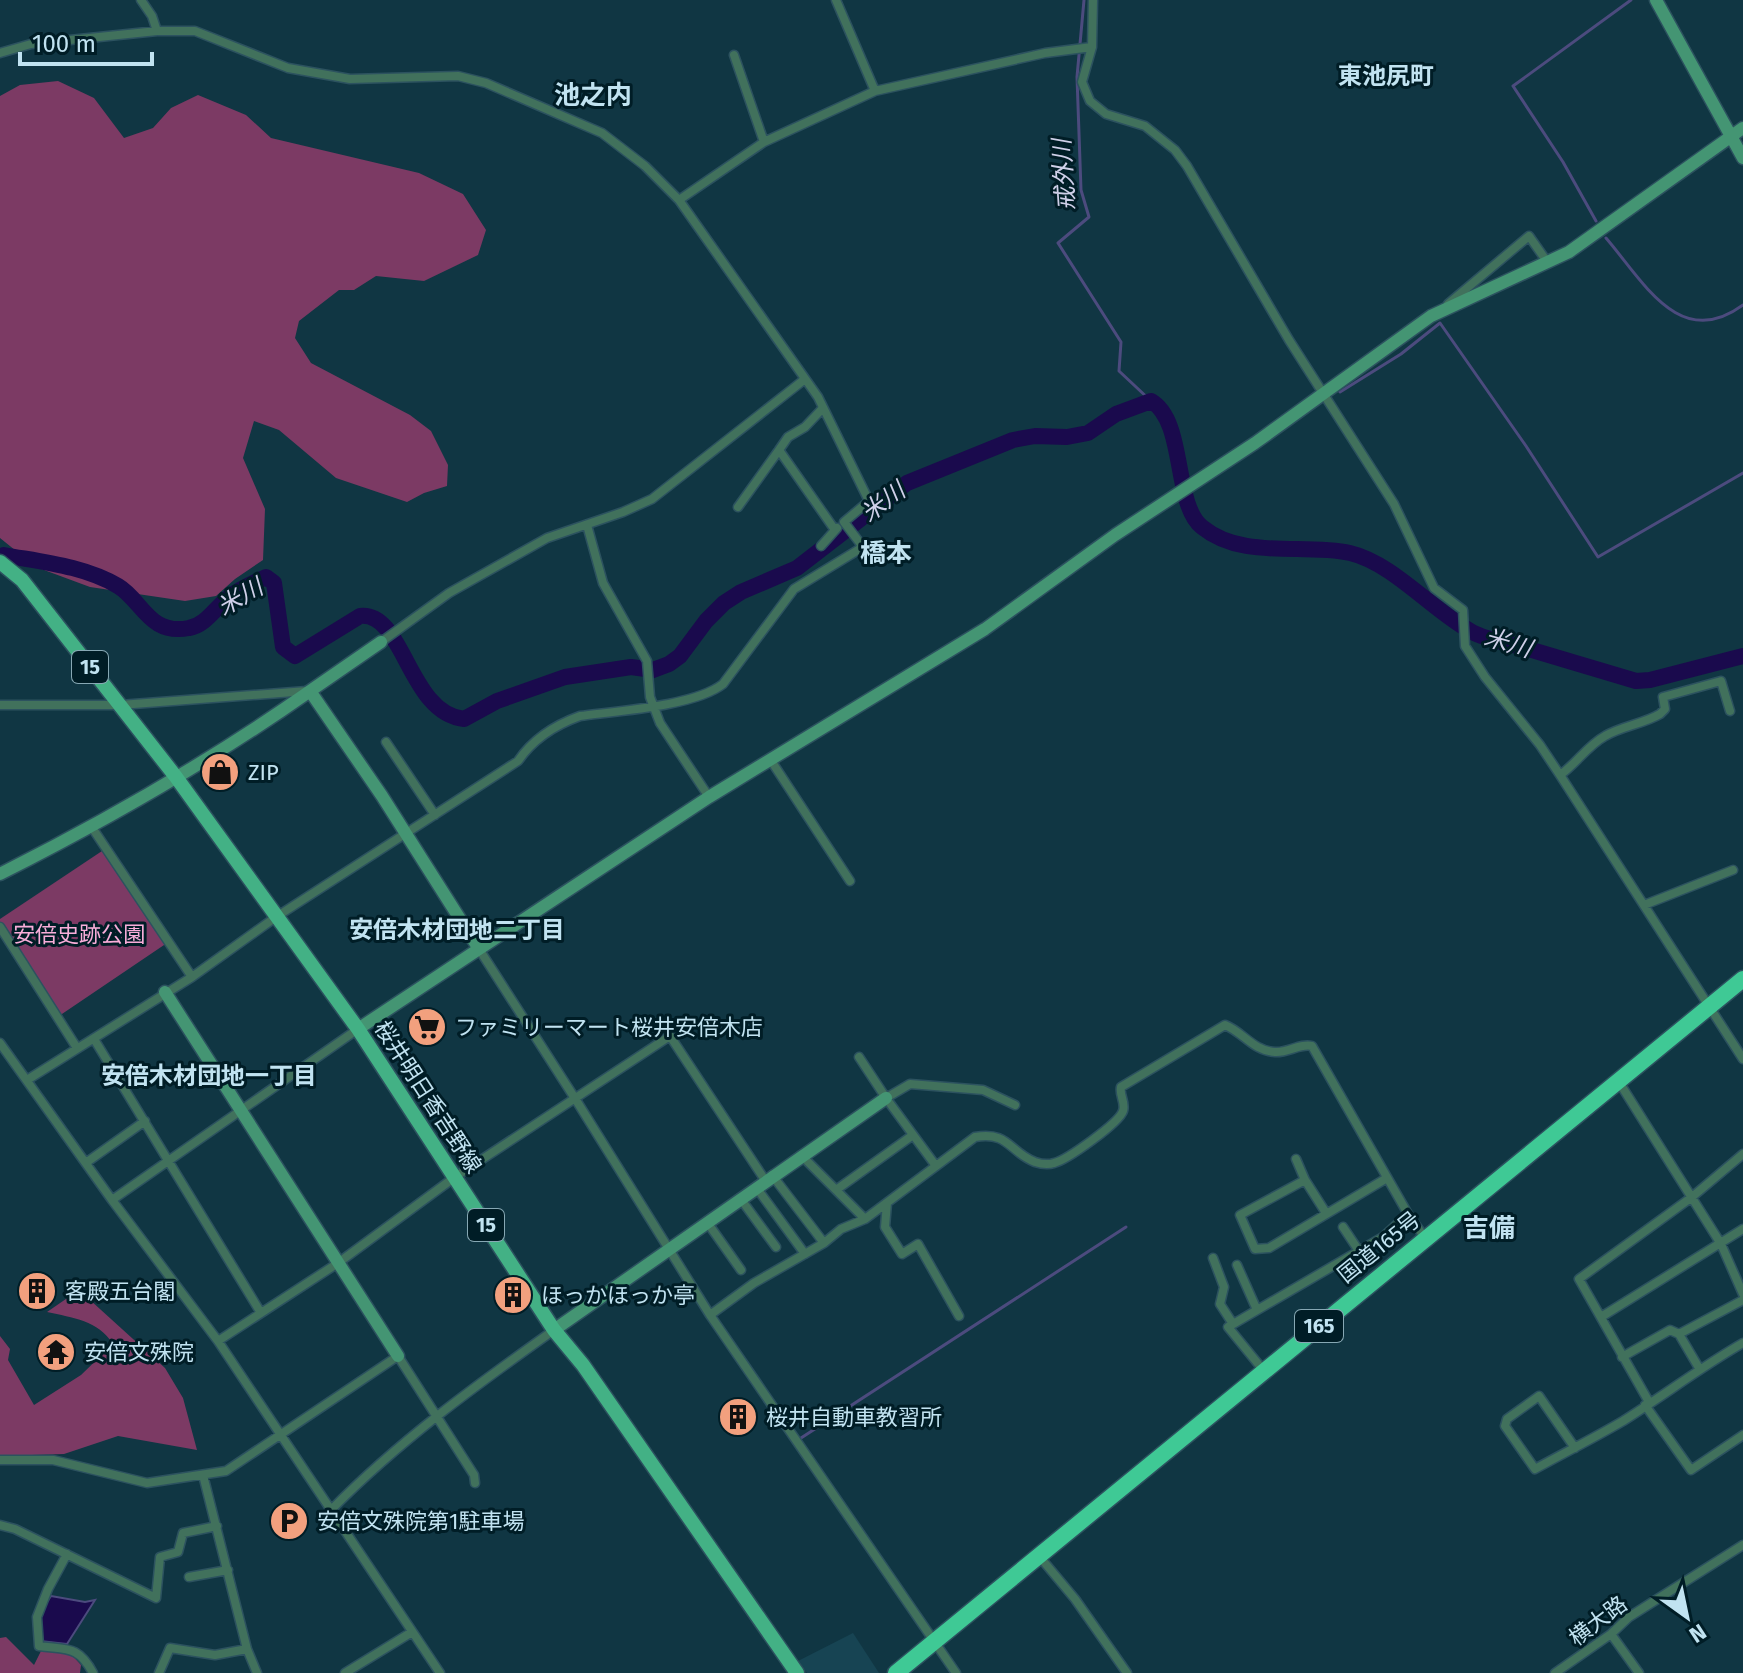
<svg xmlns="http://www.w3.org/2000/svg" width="1743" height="1673" font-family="'Fira Sans','Noto Sans JP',sans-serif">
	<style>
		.built { fill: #174453 }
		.green { fill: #7c3a64 }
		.water { fill: #1a0a4d; stroke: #4c4b7e; stroke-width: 2 }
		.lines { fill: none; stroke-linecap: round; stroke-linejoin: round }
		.stream { stroke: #4c4b7e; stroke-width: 3 }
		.river { stroke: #1a0a4d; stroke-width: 16 }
		.street-casing { stroke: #2c525f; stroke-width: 11 }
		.secondary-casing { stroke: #2c525f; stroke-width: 15 }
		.primary-casing { stroke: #2c525f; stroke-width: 17 }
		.highway-casing { stroke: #2c525f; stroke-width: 19 }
		.street { stroke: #41715c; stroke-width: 8 }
		.secondary { stroke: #449573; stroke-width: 12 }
		.primary { stroke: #43b185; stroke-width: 14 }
		.highway { stroke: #3fc995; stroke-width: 16 }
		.labels { text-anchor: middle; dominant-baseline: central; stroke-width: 6; stroke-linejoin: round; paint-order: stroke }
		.shield { fill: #001d26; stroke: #87a8b4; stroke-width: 2 }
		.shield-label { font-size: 20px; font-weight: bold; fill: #c1e3f1 }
		.poi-label { font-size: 22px; fill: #c1e3f1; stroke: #001d26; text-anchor: start }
		.park-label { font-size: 22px; fill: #f8add9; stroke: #001d26 }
		.street-label { font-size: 22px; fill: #c1e3f1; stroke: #001d26 }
		.neighbourhood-label { font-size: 24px; font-weight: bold; fill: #c1e3f1; stroke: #001d26 }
		.water-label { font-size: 24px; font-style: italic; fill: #cfd0e9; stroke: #001d26 }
		.quarter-label { font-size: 26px; font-weight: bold; fill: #c1e3f1; stroke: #001d26 }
	</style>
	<rect width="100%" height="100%" fill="#103643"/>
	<path class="built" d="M853 1633 879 1673H807L798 1661Z"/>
	<path class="green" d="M58 81 94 98 124 138 153 128 171 108 198 95 246 115 271 138 419 173 463 194 486 230 478 255 424 281 376 276 354 290H339L299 321 295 338 311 363 410 415 431 431 448 465 447 486 424 493 407 502 336 478 279 430 254 421 243 458 265 509 263 560 235 579 216 596 185 601 90 587 36 567 0 538V96L20 85Z
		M105 849 167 943 59 1016 0 923V919Z
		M79 1290 165 1368 183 1398 197 1450 118 1436 64 1454 0 1456V1336L10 1349 8 1360 34 1405 81 1375 113 1344C98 1320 73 1318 47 1312Z
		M6 1637 34 1665 41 1651 70 1653 81 1665 80 1673H0V1638Z"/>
	<path class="water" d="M51 1596 85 1602 95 1600 67 1644 40 1641 39 1614Z"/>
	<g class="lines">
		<path class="stream" d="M1084 0 1077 77 1081 190 1089 217 1058 243 1121 342 1119 371 1151 401
			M1596 221 1563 162 1513 86 1631 0
			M1606 238C1643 281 1680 352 1743 305
			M1340 392 1401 354 1440 323 1526 446 1598 557 1743 473
			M801 1438 1126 1227"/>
		<path class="river" d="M4 555C42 562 84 566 118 586 142 600 149 636 189 628 206 625 215 608 228 598 239 589 253 583 266 577L274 583 283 647 295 656 360 616C404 611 408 713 464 719L497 701 565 677 631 667 653 670 669 664 680 656 706 621 724 603 741 592 797 568 907 483 1013 440 1035 436 1067 437 1088 433 1116 414 1151 401C1186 421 1173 504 1202 527 1242 560 1303 543 1350 553 1393 563 1434 612 1472 632 1487 640 1508 643 1525 648 1562 659 1599 670 1636 681L1650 680 1743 656"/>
		<g class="street-casing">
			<path id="street" d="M141 0 152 16 157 31
				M836 0 875 91
				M1093 0 1092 47 1082 82 1090 101 1106 114 1145 126 1175 150 1187 166 1289 340 1394 504 1434 588 1463 610 1465 646 1485 677 1540 745 1560 775 1743 1059
				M0 53 31 44 157 31H195L288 68 350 79 458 76 486 83 602 133 645 166 679 200 818 397 869 501 844 522 863 547 794 589 723 684C695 706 617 711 580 716 555 725 533 739 518 761L276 917 192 977 27 1080
				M734 55 764 142
				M679 200 764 142 875 91 1045 53 1092 47
				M1448 304 1529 236 1548 263
				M779 450 788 437 805 427 823 408
				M738 507 779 450 835 530
				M587 525 603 583 647 661 650 697 660 723 709 797
				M821 546 837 528
				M381 642 449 593 547 538 623 512 652 499 805 379
				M0 705H120L307 691
				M386 742 435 815
				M770 759 850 881
				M1560 775C1576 764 1587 746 1605 736 1622 726 1643 724 1660 714L1665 709 1663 697 1721 681 1730 711
				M91 826 192 977
				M1644 905 1733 870
				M0 927 77 1048
				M479 949 576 1100 710 1315 956 1673
				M94 1039 261 1313
				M0 1043 112 1200 218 1341 440 1673
				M859 1057 886 1098 910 1084 983 1090 1015 1105
				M1619 1082 1721 1244 1743 1294
				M886 1098 936 1166
				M801 1155 865 1219
				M1296 1159 1305 1180 1326 1213
				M87 1162 145 1121
				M772 1175 824 1243
				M1305 1180 1240 1215 1255 1249 1269 1248 1387 1178
				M756 1187 805 1254
				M836 1190 913 1135
				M740 1198 776 1247
				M112 1200 358 1029
				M887 1203 885 1227 902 1254 918 1244 959 1316
				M707 1222 741 1270
				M1343 1227 1359 1251
				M1213 1258 1224 1287 1220 1304 1233 1324
				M1237 1265 1257 1310
				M710 1315 754 1283 824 1243 841 1229 865 1219 975 1137C1009 1131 1009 1152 1035 1162 1041 1164 1048 1165 1054 1163 1067 1160 1119 1123 1123 1111 1126 1103 1119 1095 1121 1087L1225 1025C1243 1032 1253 1051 1275 1052 1288 1053 1300 1043 1312 1046L1408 1214 1425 1238
				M1601 1317 1743 1229
				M218 1341 338 1263 455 1177 670 1036 765 1180
				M1622 1357 1670 1330 1679 1334
				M1699 1368 1679 1334 1743 1300
				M1264 1371 1228 1327 1383 1237 1408 1214
				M1649 1402 1579 1279 1692 1197 1743 1154
				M1645 1405 1691 1470 1743 1435
				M1575 1448 1539 1396 1507 1419 1505 1426 1535 1469C1564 1453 1594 1438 1623 1421 1663 1396 1701 1367 1743 1343
				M0 1460H53L147 1483 226 1471 398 1356 474 1475 475 1483
				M203 1475 247 1649 257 1673
				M331 1510C399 1441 475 1386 554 1330
				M0 1525 15 1529 156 1598 160 1557 178 1552 183 1533 217 1526
				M67 1554 48 1589 37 1617 39 1646C67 1650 78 1645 93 1673
				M1039 1556 1075 1599 1127 1673
				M189 1577 228 1570
				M1611 1634 1639 1673
				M159 1673 170 1648 215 1655 247 1649
				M345 1673 412 1632
				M1555 1673 1611 1634 1629 1617 1743 1545"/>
		</g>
		<g class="secondary-casing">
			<path id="secondary" d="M1656 0 1743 158
				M310 691 381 642
				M0 874C107 820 212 760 310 691L382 796 479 949
				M165 992 398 1356
				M358 1029 709 797 985 629 1115 535 1255 443 1431 316 1569 252 1743 128
				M554 1330 886 1098"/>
		</g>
		<g class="primary-casing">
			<path id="primary" d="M0 562 22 580 176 777 358 1029 554 1330 583 1365 797 1673"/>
		</g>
		<g class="highway-casing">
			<path id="highway" d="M896 1673 1743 979"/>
		</g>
		<use href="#street" class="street"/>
		<use href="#secondary" class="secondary"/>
		<use href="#primary" class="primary"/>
		<use href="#highway" class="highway"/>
	</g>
	<defs>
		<g id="shop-disc" transform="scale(2)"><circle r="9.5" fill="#f2a07e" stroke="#001d26"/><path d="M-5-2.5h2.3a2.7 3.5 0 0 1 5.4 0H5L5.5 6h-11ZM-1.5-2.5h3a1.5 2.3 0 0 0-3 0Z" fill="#111"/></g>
		<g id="supermarket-disc" transform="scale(2)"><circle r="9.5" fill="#f2a07e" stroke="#001d26"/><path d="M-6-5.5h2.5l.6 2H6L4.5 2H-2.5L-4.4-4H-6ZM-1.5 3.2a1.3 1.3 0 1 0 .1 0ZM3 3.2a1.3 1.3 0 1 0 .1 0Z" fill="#111"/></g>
		<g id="building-disc" transform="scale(2)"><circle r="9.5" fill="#f2a07e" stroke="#001d26"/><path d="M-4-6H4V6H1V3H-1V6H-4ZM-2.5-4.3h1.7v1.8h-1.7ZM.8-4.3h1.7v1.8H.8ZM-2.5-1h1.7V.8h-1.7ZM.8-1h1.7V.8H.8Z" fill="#111"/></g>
		<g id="temple-disc" transform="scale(2)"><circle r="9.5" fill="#f2a07e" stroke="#001d26"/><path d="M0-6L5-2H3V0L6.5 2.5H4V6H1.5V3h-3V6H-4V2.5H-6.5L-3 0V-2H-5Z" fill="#111"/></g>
		<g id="parking-disc" transform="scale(2)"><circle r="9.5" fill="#f2a07e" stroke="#001d26"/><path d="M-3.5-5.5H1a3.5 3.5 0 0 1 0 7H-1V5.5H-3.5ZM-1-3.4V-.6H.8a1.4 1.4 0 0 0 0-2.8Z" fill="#111"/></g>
	</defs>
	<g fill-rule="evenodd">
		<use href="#shop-disc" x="220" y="772"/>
		<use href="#supermarket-disc" x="427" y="1027"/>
		<use href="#building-disc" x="37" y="1291"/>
		<use href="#building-disc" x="513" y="1295"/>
		<use href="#temple-disc" x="56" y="1352"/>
		<use href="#building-disc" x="738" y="1417"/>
		<use href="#parking-disc" x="289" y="1521"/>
	</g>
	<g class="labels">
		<g class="shield">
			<rect x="72" y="651" width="36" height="32" rx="6"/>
			<rect x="468" y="1209" width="36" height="32" rx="6"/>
			<rect x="1295" y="1310" width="48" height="32" rx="6"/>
		</g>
		<g class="shield-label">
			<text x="90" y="667">15</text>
			<text x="486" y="1225">15</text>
			<text x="1319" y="1326">165</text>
		</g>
		<g class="poi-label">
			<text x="248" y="772">ZIP</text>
			<text x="455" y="1027">ファミリーマート桜井安倍木店</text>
			<text x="65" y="1291">客殿五台閣</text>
			<text x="541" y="1295">ほっかほっか亭</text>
			<text x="84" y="1352">安倍文殊院</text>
			<text x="766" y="1417">桜井自動車教習所</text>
			<text x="317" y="1521">安倍文殊院第1駐車場</text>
		</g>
		<g class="park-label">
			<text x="79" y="934">安倍史跡公園</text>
		</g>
		<g class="street-label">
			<text transform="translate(428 1097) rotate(57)">桜井明日香吉野線</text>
			<text transform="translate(1379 1247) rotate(-39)">国道165号</text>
			<text transform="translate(1598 1621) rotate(-37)">横大路</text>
		</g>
		<g class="neighbourhood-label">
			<text x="1386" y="76">東池尻町</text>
			<text x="457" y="930">安倍木材団地二丁目</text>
			<text x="209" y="1076">安倍木材団地一丁目</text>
		</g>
		<g class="water-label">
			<text transform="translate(1064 175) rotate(-94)">戒外川</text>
			<text transform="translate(883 502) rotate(-37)">米川</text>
			<text transform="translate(240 597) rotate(-30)">米川</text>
			<text transform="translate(1508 643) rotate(16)">米川</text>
		</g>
		<g class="quarter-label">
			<text x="593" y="95">池之内</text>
			<text x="886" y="553">橋本</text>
			<text x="1489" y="1228">吉備</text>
		</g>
	</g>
	<g transform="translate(1687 1617) rotate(147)" stroke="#001d26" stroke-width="6" paint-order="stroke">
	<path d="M0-6L14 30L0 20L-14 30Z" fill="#c1e3f1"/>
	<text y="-12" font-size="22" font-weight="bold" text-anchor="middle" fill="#c1e3f1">N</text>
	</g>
	<path d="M20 52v12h132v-12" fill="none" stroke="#c1e3f1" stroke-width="4"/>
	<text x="32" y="52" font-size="24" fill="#c1e3f1" stroke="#001d26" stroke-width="6" paint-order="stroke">100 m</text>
</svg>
